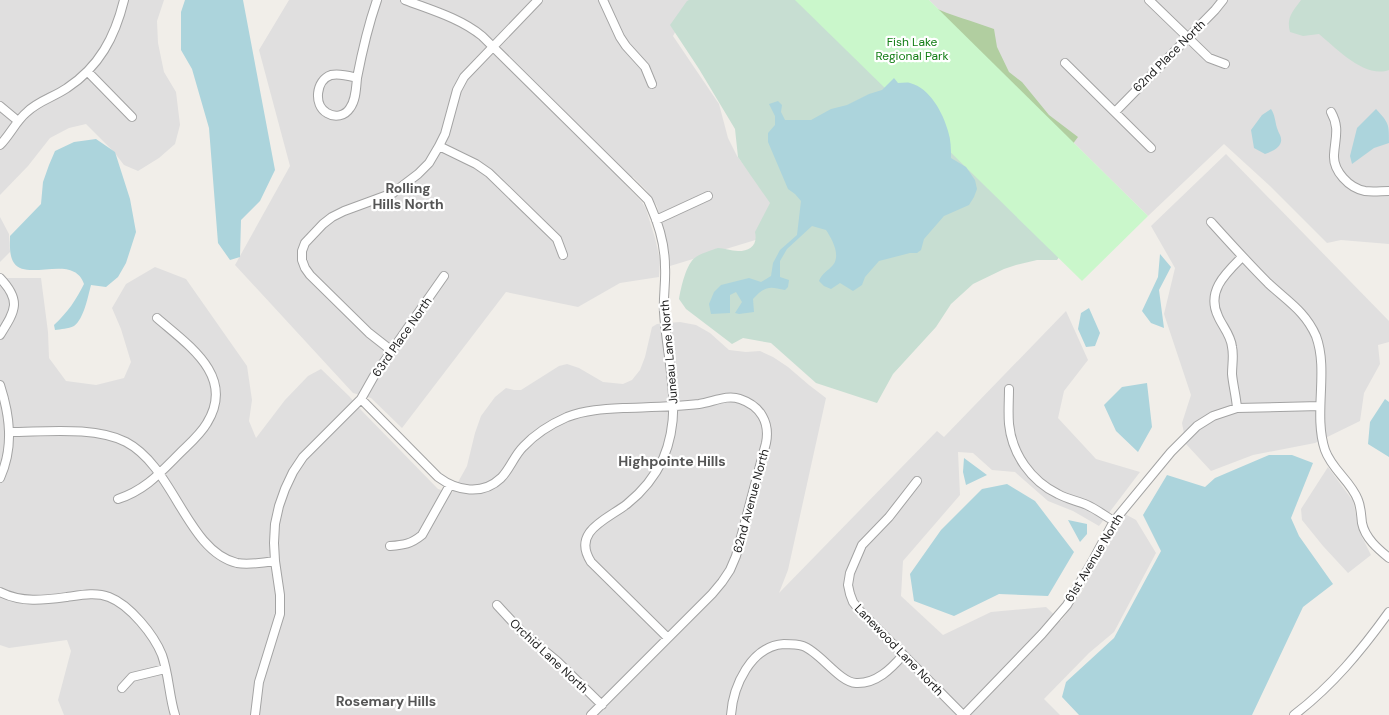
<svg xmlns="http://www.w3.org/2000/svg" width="1389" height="715" font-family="'DM Sans',sans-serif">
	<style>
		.residential { fill: #e0dfdf }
		.forest { fill: #b1cea0 }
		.wetland { fill: #c7ded2 }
		.park { fill: #caf7cb }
		.water { fill: #acd4dc }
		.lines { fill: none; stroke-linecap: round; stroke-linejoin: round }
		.minor-casing { stroke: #a3a3a3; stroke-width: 10 }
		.minor { stroke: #fff; stroke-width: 8 }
		.labels { text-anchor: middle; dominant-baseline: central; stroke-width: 4.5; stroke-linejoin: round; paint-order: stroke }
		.park-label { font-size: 12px; fill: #127d14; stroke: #fff }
		.street-label { font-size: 12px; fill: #222; stroke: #fff }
		.neighbourhood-label { font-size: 14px; font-weight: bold; fill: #555; stroke: #fff }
	</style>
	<rect width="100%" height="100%" fill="#f1eee9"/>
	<path class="residential" d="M0 0H164L157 21 158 43 164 72 176 92 180 125 175 144 159 158 138 171 124 165 114 152 86 124 69 128 50 138 28 166 0 195Z
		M289 0H702L686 13 673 36 719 104 728 138 737 156 776 207 762 238 670 266 668 247 657 206 646 190 633 177 625 184 642 202 646 209 655 238 660 260 659 277 620 283 578 307 506 292 402 428 371 398 353 393 235 265 290 166 259 50Z
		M929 0H1389V244L1341 240 1327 243 1270 186 1224 144 1148 216Z
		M1226 154 1389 321V342L1378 345 1380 364 1364 393 1360 421 1315 443 1253 455 1211 471 1186 444 1182 423 1191 395 1164 314 1175 268 1151 226Z
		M0 217 9 234 10 252 0 262Z
		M155 267 186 279 247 366 252 400 249 421 256 438 285 400 308 376 321 369 349 396 362 411 438 489 452 493 467 466 475 433 481 416 495 397 506 388 514 390H521L559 366 567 364 579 368 603 382 623 384 632 380 640 370 645 357 652 327 657 324 680 322 696 325 710 333 729 350 746 352 760 351 773 357 788 367 809 385 826 398 788 570 779 593 937 431 944 437 1066 311 1088 360 1064 391 1058 418 1096 459 1140 472 1099 526 1073 511 1048 501 1015 472 992 470 973 453 958 452 960 495 903 561 901 596 943 635 991 612 1046 607 1061 621 1081 593 1113 533 1125 514 1136 520 1156 553 1114 632 1089 653 1044 699 1060 715H64L58 700 71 651 67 640 9 648 0 645V278H41L48 332 49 358 66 381 96 385 124 378 131 362 121 329 112 308 126 284Z
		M1328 467 1353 501 1360 533 1371 555 1348 573 1323 546 1302 520 1301 509Z"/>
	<path class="forest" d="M931 6C951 16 973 21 994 29L997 47 1009 72 1022 82 1049 115 1078 137 1072 145Z"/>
	<path class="wetland" d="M689 0H883L1070 242 1057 260H1037L1016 265 1004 269 973 284 951 304 936 327 893 374 877 403 816 383 771 343 743 338 732 344 686 309 679 299C681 288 686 263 696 257 700 254 714 249 718 248 724 248 731 251 738 251 750 251 758 245 755 232L770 203 738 157 735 129 699 69 670 25 687 1Z
		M1301 0H1389V70C1365 79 1336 48 1319 34L1303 36 1290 32C1286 18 1293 11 1301 0Z"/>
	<path class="park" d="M795 0H929L1148 216 1082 281Z"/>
	<path class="water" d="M185 0H243L275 170 260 201 241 220 240 257 230 260 218 243 209 128 192 69 181 50V12Z
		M894 78 898 83C902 83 907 82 910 83 930 88 943 113 948 131 951 140 951 149 951 158L966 167 975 180 977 189 974 197 969 205 944 216 924 239 921 250 917 253H910L879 261 865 277 862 285 853 291 840 283 831 289 824 286 819 281C822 273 828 271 833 265 841 255 832 239 826 230L812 226 787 249 780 261V277L789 280 788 287 785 290C769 286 765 286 753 299L754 312 739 314 735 313 742 302 736 292 730 295V313L711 314 709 304 714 292 721 285 749 278 761 282 771 276 773 263 780 250 797 235 801 201 795 194 788 189 768 142V133L775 125V116L769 104 778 101 782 105 781 112 785 120H811L831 109 847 105 869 94 882 90Z
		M1271 109C1275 115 1275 121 1277 128 1278 131 1279 133 1280 135 1285 146 1273 151 1265 154L1254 148 1251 130 1262 115Z
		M1376 109C1389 123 1389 124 1389 143L1374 148 1352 164 1350 156 1357 128Z
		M96 139 115 152 130 199 136 232 126 263 118 277 106 287 91 285C88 296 84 319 74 326 68 329 61 329 55 330L54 325C68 312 76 300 84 284 74 253 27 282 14 263 9 256 10 244 10 236L41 204 43 182 49 165 55 151 74 142Z
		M1160 254 1171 267 1159 290 1164 328 1151 323 1142 311 1158 277Z
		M1089 308 1100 333 1095 346 1086 347 1078 329 1081 313Z
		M1147 383 1152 427 1138 452 1116 431 1104 405 1122 387Z
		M1385 399 1389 402V457L1368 444 1370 422Z
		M1269 455H1292L1313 463 1291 518 1299 536 1333 584 1303 607 1252 715H1079L1062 697 1066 682 1114 638 1161 551 1143 515 1167 475 1205 487 1215 478Z
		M964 458 987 475 966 485 963 472Z
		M1007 484 1035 501 1074 552 1048 596 999 594 954 616 914 601 910 574 941 530 982 489Z
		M1068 520 1087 524V534L1080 542Z"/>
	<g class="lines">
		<g class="minor-casing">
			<path id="minor" d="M405 0C431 10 460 18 482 36L634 186 648 200 651 207C659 225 665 247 665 267 666 282 663 297 664 312 667 363 684 410 663 459 655 476 642 492 627 504 608 519 571 531 591 562L668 638
				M603 0 620 37 626 46 645 67 652 84
				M1149 0 1209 58 1225 64
				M1065 63 1151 148
				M88 72 132 117
				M357 78C349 76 340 73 331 75 316 80 313 105 327 113 335 118 345 116 350 108 356 100 356 88 357 78 362 52 368 26 377 0
				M0 106 18 121
				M1115 112 1215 10 1223 0
				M1331 112C1340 128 1335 138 1334 155 1333 171 1349 188 1365 191 1373 192 1381 191 1389 191
				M0 145C10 135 16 121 27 112 38 101 54 97 67 88 99 67 115 37 124 0
				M439 146 476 164 489 173 557 239 563 255
				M656 220 708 196
				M1211 222C1230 243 1248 263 1268 283 1287 301 1305 311 1316 336 1329 371 1313 414 1325 450 1332 470 1351 481 1358 500 1361 507 1361 515 1362 523 1365 538 1378 549 1389 558
				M0 278C22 301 15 311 0 335
				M392 351 369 333 310 275 305 268 302 260V251L305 243 323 224 332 217 344 211 393 193 418 174 429 163 439 146 445 134 457 90 464 77 538 0
				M0 385C10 416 14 447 0 478
				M1009 389C1009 400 1008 412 1009 424 1012 454 1031 481 1058 494 1067 499 1078 501 1087 505 1096 509 1105 516 1114 521
				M361 399 438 477C457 491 482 496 501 478 510 469 514 456 523 447 535 434 551 424 567 417 585 410 604 409 623 408 649 407 674 407 699 404 713 402 727 394 740 399 761 406 770 423 766 443L736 556 730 570 722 582 712 594 591 715
				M1237 408C1236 396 1233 385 1232 374 1232 365 1234 355 1232 347 1231 335 1222 326 1218 316 1206 291 1226 273 1242 257
				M9 432C45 432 94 426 126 442 174 467 187 551 237 563 249 565 262 563 275 561
				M917 481 889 517 862 545 850 573 848 585 850 594 853 602 860 611 963 715
				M118 499C145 490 159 474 179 454 189 444 200 435 207 423 236 376 188 345 157 318
				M390 546C404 545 411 544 422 535L450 485
				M0 592C22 603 44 600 67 597 81 595 96 592 109 597 130 605 154 635 162 655 169 675 169 696 175 715
				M497 605 522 632 557 661 602 705
				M122 688 132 677 165 669
				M255 715 259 682 280 614V595L275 561 274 543 275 524 279 506 285 489 293 472 303 457 361 399 374 376 444 276
				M731 715C733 686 751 646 784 644 790 644 797 644 803 646 820 652 839 682 856 683 876 684 891 669 903 655
				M964 715 1042 634 1067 605 1092 562 1114 521 1171 452 1197 426 1213 416 1237 408 1320 406
				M1294 715C1332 686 1361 651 1389 612"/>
		</g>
		<use href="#minor" class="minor"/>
	</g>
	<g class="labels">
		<g class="park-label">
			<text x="912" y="42">Fish Lake<tspan x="912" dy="14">Regional Park</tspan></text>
		</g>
		<g class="street-label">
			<text transform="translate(1169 56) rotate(-45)">62nd Place North</text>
			<text transform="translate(402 337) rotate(-55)">63rd Place North</text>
			<text transform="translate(669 352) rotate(-95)">Juneau Lane North</text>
			<text transform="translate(751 501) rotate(-75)">62nd Avenue North</text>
			<text transform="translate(1094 558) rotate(-59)">61st Avenue North</text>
			<text transform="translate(899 650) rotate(46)">Lanewood Lane North</text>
			<text transform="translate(549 656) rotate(43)">Orchid Lane North</text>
		</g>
		<g class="neighbourhood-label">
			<text x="408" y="188">Rolling<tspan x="408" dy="16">Hills North</tspan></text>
			<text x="672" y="461">Highpointe Hills</text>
			<text x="386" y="701">Rosemary Hills</text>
		</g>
	</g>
</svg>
